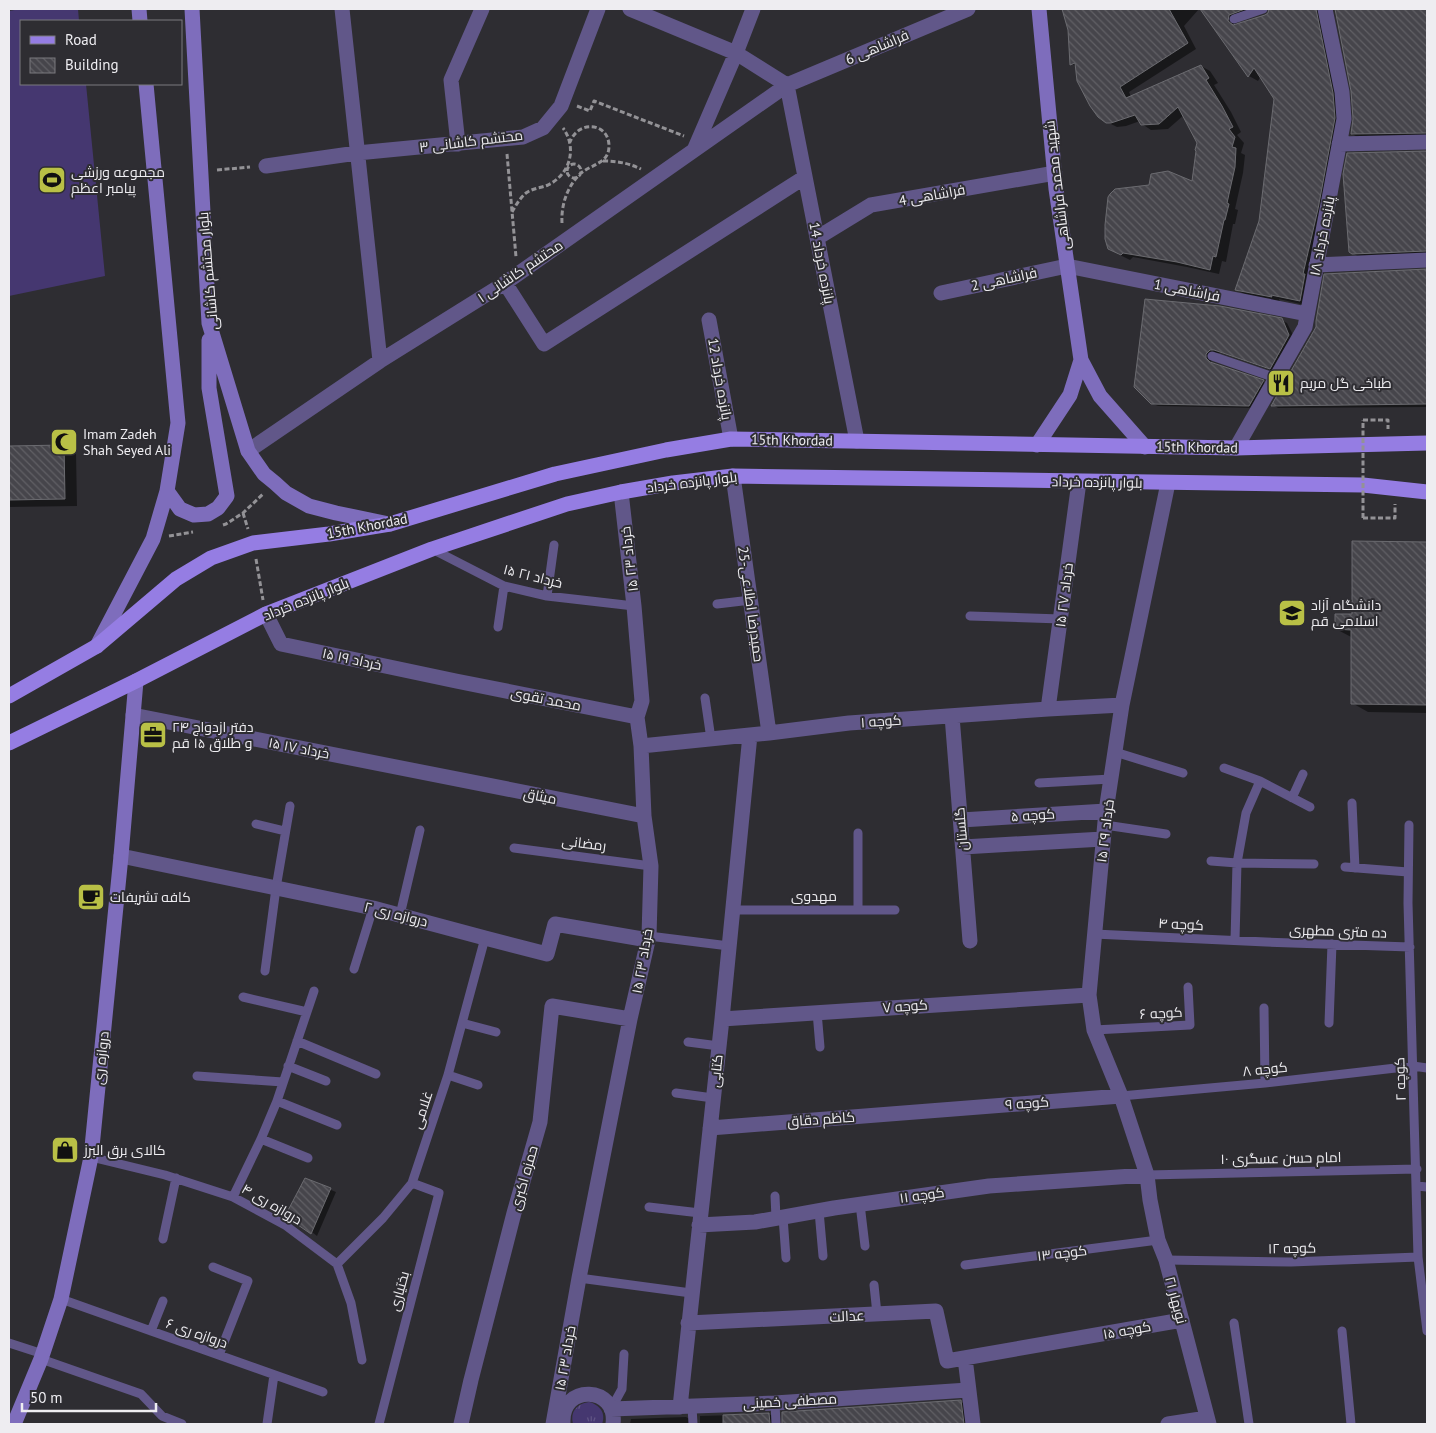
<svg xmlns="http://www.w3.org/2000/svg" width="1436" height="1433" font-family="'PT Sans',Cairo,sans-serif">
	<style>
		.grass { fill: url(#grass-tufts) }
		.pitch { fill: #453770 }
		.shadow { fill: #0007 }
		.building { fill: url(#building-back-hatch); stroke: #6b6b70 }
		.lines { fill: none; stroke-linecap: round; stroke-linejoin: round }
		.path { stroke: #939296; stroke-width: 3; stroke-dasharray: 5 2.5; stroke-linecap: butt }
		.lane { stroke: #615789; stroke-width: 9 }
		.street { stroke: #615789; stroke-width: 15 }
		.secondary { stroke: #7e6dbc; stroke-width: 15 }
		.primary { stroke: #957de3; stroke-width: 15 }
		.path-bridge { stroke: #939296; stroke-width: 3; stroke-dasharray: 5 2.5; stroke-linecap: butt }
		.labels { text-anchor: middle; dominant-baseline: central; stroke-width: 4; stroke-linejoin: round; paint-order: stroke }
		.street-label { font-size: 14px; fill: #eeedf1; stroke: #2e2d32 }
		.poi-label { font-size: 14px; fill: #eeedf1; stroke: #2e2d32; text-anchor: start }
	</style>
	<defs>
		<pattern id="grass-tufts" width="24" height="20" patternUnits="userSpaceOnUse" patternTransform="scale(1.25)"><rect width="24" height="20" fill="#453770"/><path d="M3 7l-1-3M5 7V3M7 7l1-3M15 17l-1-3M17 17v-4M19 17l1-3" fill="none" stroke="#605485"/></pattern>
		<pattern id="building-back-hatch" width="6" height="6" patternUnits="userSpaceOnUse" patternTransform="scale(1.25)"><rect width="6" height="6" fill="#46454b"/><path d="M-1 5l2 2M0 0l6 6M5-1l2 2" fill="none" stroke="#616065"/></pattern>
	</defs>
	<rect width="100%" height="100%" fill="#2e2d32"/>
	<path class="grass" d="M589 1402C600 1405 606 1413 602 1424H573C570 1412 576 1404 589 1402Z"/>
	<path class="pitch" d="M20 9H78L79 21H21V84H86L105 276 9 296V11Z"/>
	<path class="shadow" d="M1063 9H1199L1184 26 1196 49 1129 92 1131 97 1201 66 1210 71 1218 83 1214 85 1231 112 1241 132 1237 135 1244 143 1241 153 1245 155 1243 173 1235 209 1238 210 1235 224H1233L1226 262 1222 261 1219 274 1187 267 1133 257 1130 260 1118 254 1193 183 1199 142 1184 115 1168 129 1151 130 1142 124 1140 121 1126 126 1117 127 1107 122 1077 67 1072 64 1069 29Z
		M1201 9H1268L1241 18 1238 20 1237 26 1266 16 1269 13 1270 9H1327L1341 99 1309 306 1279 299 1280 302 1246 295 1237 290 1261 221 1275 98 1261 76 1258 81 1249 76Z
		M1336 9H1427V137L1361 139 1352 134 1355 119 1353 91Z
		M1427 153V254L1359 257 1351 252 1348 154Z
		M1427 271V407L1278 408 1273 405 1317 328 1326 275Z
		M1146 300 1281 320 1287 323 1295 339 1276 372 1221 353H1217L1212 357 1211 362 1214 365 1263 382 1269 385 1255 408 1158 406 1151 403Z
		M63 446 76 453 77 506 9 507V447Z
		M1427 533V713L1368 712 1352 703 1353 638 1336 629 1353 615 1426 543Z
		M305 1179 336 1192 317 1236 312 1232Z
		M960 1401 966 1405 969 1424H783V1413Z
		M769 1414 775 1417V1424H700V1416Z
		M686 1417 692 1420V1424H630L631 1419Z"/>
	<path class="building" d="M1062 9H1169L1188 43 1120 87 1126 98 1201 65 1209 78 1206 80 1222 106 1233 127 1229 129 1235 137 1232 147 1236 148 1235 167 1227 203 1229 204 1225 220H1224L1216 257 1213 256 1210 270 1177 262 1123 253 1121 255 1108 249 1105 239V225L1108 197 1110 194 1115 189 1149 185 1151 174 1168 171 1192 181 1196 151 1195 150 1197 143 1178 107 1159 124 1141 125 1135 115 1111 123H1106L1098 117 1090 106 1077 81 1075 63 1070 65 1068 30Z
		M1200 9H1245L1229 15 1228 21 1233 25 1265 15 1268 13 1269 9H1316L1333 93 1335 118 1318 209 1303 274H1305L1300 301 1271 295 1272 297 1235 290 1259 221 1274 99 1254 68 1248 77Z
		M1335 9H1427V133L1351 134 1353 119 1351 91Z
		M1427 151V251L1352 254 1349 252 1343 174 1347 153Z
		M1427 269V404L1271 406 1316 327V321L1324 274Z
		M1145 299 1220 306 1282 318 1289 335 1270 369 1214 350H1210L1206 354V358L1210 362 1264 380 1249 406 1151 404 1134 387Z
		M64 445 65 499 9 500V446Z
		M1352 541 1427 542V705L1351 704V630L1335 629V614H1352Z
		M305 1178 331 1188 311 1234 285 1216Z
		M961 1400 964 1424H782V1412Z
		M769 1413 770 1424H723V1415Z"/>
	<g class="lines">
		<path class="path" d="M577 106 590 111 594 101 684 136
			M507 154 516 257
			M603 161C617 161 628 163 641 169
			M567 171a7 7 0 1 1 14 0a7 7 0 1 1-14 0Z
			M217 170 250 167
			M512 212C516 205 520 198 526 193 533 188 541 188 548 185 571 174 577 147 563 128
			M562 223C561 205 567 187 580 174 591 164 609 164 609 146 609 123 579 119 570 142
			M1363 420H1388V429
			M243 513 248 529
			M1363 518H1395V504
			M223 525 226 524 243 513 263 494
			M169 536 193 532
			M256 559 263 600"/>
		<path class="lane" d="M1234 19 1263 9
			M1212 356 1276 378
			M432 549 504 586 547 596 634 606
			M547 596 554 545
			M717 604 751 600
			M970 616 1061 619
			M498 627 504 586
			M705 698 711 739
			M1115 752 1183 773
			M1224 768 1260 781 1246 813 1237 863 1235 940
			M1260 781 1310 807
			M1039 783 1111 779
			M1292 798 1303 774
			M1352 803 1355 868
			M256 824 285 831
			M1105 825 1166 834
			M1409 825 1408 903 1418 1257 1427 1331
			M858 833V910
			M514 848 651 866
			M1211 861 1237 863 1314 864
			M1345 867 1408 872
			M732 910H895
			M400 915 420 830
			M1094 934 1266 942 1410 947
			M649 936 729 946
			M354 969 373 908
			M265 971 276 888 290 806
			M243 997 307 1012
			M1264 1008 1265 1083
			M817 1012 820 1047
			M462 1023 496 1032
			M1329 1023 1332 944
			M1094 1030 1190 1025 1188 987
			M297 1041 376 1074
			M688 1042 719 1046
			M288 1066 326 1081
			M448 1075 478 1085
			M197 1076 283 1082
			M676 1093 713 1098
			M1121 1096 1265 1083 1413 1066 1427 1068
			M277 1101 337 1125
			M261 1139 308 1158
			M91 1157 165 1175 233 1197 285 1225 337 1264 351 1303 362 1360
			M1147 1175 1417 1169
			M1417 1186 1427 1187
			M775 1196 776 1218
			M233 1197 261 1139 277 1101 314 991
			M860 1204 865 1246
			M649 1207 700 1213
			M819 1211 823 1256
			M783 1217 786 1258
			M163 1239 176 1178
			M1166 1260 1291 1262 1418 1257
			M337 1264 383 1218 412 1183 448 1075 485 938
			M965 1265 1158 1240
			M213 1267 248 1281 219 1355
			M579 1278 691 1293
			M874 1285 877 1314
			M61 1299 323 1392
			M1234 1323 1249 1424
			M151 1331 163 1301
			M1342 1331 1351 1424
			M9 1343 43 1354
			M41 1359 141 1394 162 1416 182 1424
			M775 1403 776 1424
			M692 1407 693 1424
			M611 1409 622 1389 624 1354
			M267 1424 274 1375
			M379 1424 439 1193 412 1183"/>
		<path class="street" d="M342 9 380 361
			M630 9 736 53 787 85
			M787 85 857 441
			M458 144 451 80 482 9
			M1339 144 1427 142
			M695 148 736 53 753 9
			M266 166 357 153 523 137 543 128 561 106 598 9
			M817 238 871 205 1055 173
			M1316 265 1427 260
			M505 283 544 344 805 177
			M941 293 1067 266 1307 314
			M709 320 731 439
			M1236 448 1305 327 1344 119 1342 92 1325 9
			M248 451 380 361 505 283 787 85 968 9
			M733 476 769 733
			M1168 483 1122 705 1106 811 1089 995 1094 1030 1121 1096 1147 1175 1150 1200 1158 1240 1166 1260 1209 1424
			M266 614 281 644 456 681 637 717
			M1048 709 1079 482
			M133 715 644 816
			M952 716 970 941
			M641 746 769 733 849 723 1048 709 1122 705
			M961 820 1106 811
			M963 847 1103 839
			M121 856 373 908 485 938 547 954 555 924 648 940
			M722 1019 1089 995
			M710 1128 1121 1096
			M699 1225 755 1222 834 1208 989 1186 1147 1175
			M688 1323 936 1311 947 1361 1182 1320
			M965 1358 973 1424
			M680 1407 722 1019 750 735
			M611 1409 775 1403 968 1390
			M563 1423C561 1383 618 1386 613 1424
			M461 1424 471 1380 514 1213 540 1122 552 1006 630 1019
			M553 1424 579 1278 630 1019 649 936 651 866 644 816 641 746 637 717 642 701 634 606 621 492
			M1168 1424 1207 1418"/>
		<path class="secondary" d="M139 9 140 21
			M192 9 209 323 248 451 264 474 275 483 286 493 309 506 336 513 389 524
			M1039 9 1056 189 1081 360 1100 396 1145 447
			M1037 445 1070 395 1081 360
			M167 491 180 509 194 515 208 514 218 508 227 496 209 388V340
			M97 646 153 539 167 491 178 423 146 84
			M14 1424 41 1359 61 1299 91 1157 121 856 136 681"/>
		<path class="primary" d="M9 696 97 646 176 579 211 558 253 543 329 534 390 524 555 474 666 450 731 439 1236 448 1427 443
			M9 743 136 681 266 614 432 549 567 504 621 492 673 483 733 476 1363 485 1427 492"/>
		<path class="path-bridge" d="M1363 518V420"/>
	</g>
	<defs>
		<g id="stadium-square" transform="scale(1.4375)"><rect x="-9" y="-9" width="18" height="18" rx="4" fill="#b9c046" stroke="#2e2d32"/><path d="M0-5a6.5 5 0 1 0 0 10a6.5 5 0 1 0 0-10ZM-3.5-1.8h7v3.6h-7Z" fill="#111"/></g>
		<g id="restaurant-square" transform="scale(1.4375)"><rect x="-9" y="-9" width="18" height="18" rx="4" fill="#b9c046" stroke="#2e2d32"/><path d="M-5-6h1v4h1v-4h1v4h1v-4h1v5L-1.5 .5V6h-2V.5L-5-1ZM5-6V6H3V1.5H1.5Q1.5-4 5-6Z" fill="#111"/></g>
		<g id="mosque-square" transform="scale(1.4375)"><rect x="-9" y="-9" width="18" height="18" rx="4" fill="#b9c046" stroke="#2e2d32"/><path d="M3.5-4.9A6 6 0 1 0 3.5 4.9A5 5 0 1 1 3.5-4.9Z" fill="#111"/></g>
		<g id="university-square" transform="scale(1.4375)"><rect x="-9" y="-9" width="18" height="18" rx="4" fill="#b9c046" stroke="#2e2d32"/><path d="M0-5L7-2L0 1L-7-2ZM-4 1L0 2.5L4 1V4Q0 6-4 4Z" fill="#111"/></g>
		<g id="office-square" transform="scale(1.4375)"><rect x="-9" y="-9" width="18" height="18" rx="4" fill="#b9c046" stroke="#2e2d32"/><path d="M-6-3h4V-5.5h4V-3h4V5H-6ZM-1-4.5V-3h2v-1.5ZM-6 0V1H6V0Z" fill="#111"/></g>
		<g id="cafe-square" transform="scale(1.4375)"><rect x="-9" y="-9" width="18" height="18" rx="4" fill="#b9c046" stroke="#2e2d32"/><path d="M-5.5-4.5H6V0H3Q3 3.5 0 3.5H-2.5Q-5.5 3.5-5.5 0ZM3-3.2v2h1.7v-2ZM-6 4.5H4V6H-6Z" fill="#111"/></g>
		<g id="shop-square" transform="scale(1.4375)"><rect x="-9" y="-9" width="18" height="18" rx="4" fill="#b9c046" stroke="#2e2d32"/><path d="M-5-2.5h2.3a2.7 3.5 0 0 1 5.4 0H5L5.5 6h-11ZM-1.5-2.5h3a1.5 2.3 0 0 0-3 0Z" fill="#111"/></g>
	</defs>
	<g fill-rule="evenodd">
		<use href="#stadium-square" x="52" y="180"/>
		<use href="#restaurant-square" x="1281" y="383"/>
		<use href="#mosque-square" x="64" y="442"/>
		<use href="#university-square" x="1292" y="613"/>
		<use href="#office-square" x="153" y="735"/>
		<use href="#cafe-square" x="91" y="897"/>
		<use href="#shop-square" x="65" y="1150"/>
	</g>
	<g class="labels">
		<g class="street-label">
			<text transform="translate(877 47) rotate(-23)">فراشاهی 6</text>
			<text transform="translate(471 141) rotate(-7)">محتشم کاشانی ۳</text>
			<text transform="translate(1057 185) rotate(-97)">شهید محمد فراشاهی</text>
			<text transform="translate(932 195) rotate(-10)">فراشاهی 4</text>
			<text transform="translate(1322 236) rotate(-79)">پانزده خرداد ۱۸</text>
			<text transform="translate(822 263) rotate(79)">پانزده خرداد 14</text>
			<text transform="translate(208 271) rotate(-95)">بلوار محتشم کاشانی</text>
			<text transform="translate(520 271) rotate(-34)">محتشم کاشانی ۱</text>
			<text transform="translate(1004 279) rotate(-12)">فراشاهی 2</text>
			<text transform="translate(1187 290) rotate(11)">فراشاهی 1</text>
			<text transform="translate(720 379) rotate(80)">پانزده خرداد 12</text>
			<text transform="translate(792 440) rotate(1)">15th Khordad</text>
			<text transform="translate(1197 447) rotate(1)">15th Khordad</text>
			<text transform="translate(692 482) rotate(-7)">بلوار پانزده خرداد</text>
			<text transform="translate(1097 482) rotate(1)">بلوار پانزده خرداد</text>
			<text transform="translate(367 526) rotate(-11)">15th Khordad</text>
			<text transform="translate(629 559) rotate(-97)">۱۵ خرداد ۲۳</text>
			<text transform="translate(533 576) rotate(14)">۱۵ خرداد ۲۱</text>
			<text transform="translate(1064 595) rotate(-83)">۱۵ خرداد ۲۷</text>
			<text transform="translate(306 599) rotate(-22)">بلوار پانزده خرداد</text>
			<text transform="translate(751 604) rotate(82)">حمیدرضا اطلاعی-25</text>
			<text transform="translate(352 659) rotate(12)">۱۵ خرداد ۱۹</text>
			<text transform="translate(546 699) rotate(11)">محمد تقوی</text>
			<text transform="translate(881 721) rotate(-4)">کوچه ۱</text>
			<text transform="translate(299 748) rotate(11)">۱۵ خرداد ۱۷</text>
			<text transform="translate(540 796) rotate(11)">میثاق</text>
			<text transform="translate(1033 815) rotate(-4)">کوچه ۵</text>
			<text transform="translate(961 829) rotate(-95)">گلستان</text>
			<text transform="translate(1105 831) rotate(-83)">۱۵ خرداد ۲۹</text>
			<text transform="translate(584 843) rotate(7)">رمضانی</text>
			<text x="814" y="896">مهدوی</text>
			<text transform="translate(396 914) rotate(14)">دروازه ری ۲</text>
			<text transform="translate(1181 924) rotate(3)">کوچه ۴</text>
			<text transform="translate(1338 931) rotate(2)">ده متری مطهری</text>
			<text transform="translate(642 961) rotate(-80)">۱۵ خرداد ۲۳</text>
			<text transform="translate(905 1006) rotate(-4)">کوچه ۷</text>
			<text transform="translate(1161 1013) rotate(-3)">کوچه ۶</text>
			<text transform="translate(101 1058) rotate(-84)">دروازه ری</text>
			<text transform="translate(1265 1069) rotate(-6)">کوچه ۸</text>
			<text transform="translate(716 1071) rotate(-84)">کتابی</text>
			<text transform="translate(1400 1079) rotate(-92)">کوچه ۲</text>
			<text transform="translate(1027 1103) rotate(-4)">کوچه ۹</text>
			<text transform="translate(422 1110) rotate(-72)">غلامی</text>
			<text transform="translate(821 1119) rotate(-4)">کاظم دقاق</text>
			<text transform="translate(1281 1158) rotate(-1)">امام حسن عسگری ۱۰</text>
			<text transform="translate(524 1178) rotate(-74)">حمزه اکبری</text>
			<text transform="translate(922 1195) rotate(-8)">کوچه ۱۱</text>
			<text transform="translate(272 1204) rotate(30)">دروازه ری ۴</text>
			<text transform="translate(1292 1248) rotate(-1)">کوچه ۱۲</text>
			<text transform="translate(1062 1253) rotate(-7)">کوچه ۱۳</text>
			<text transform="translate(399 1291) rotate(-75)">بختیاری</text>
			<text transform="translate(1176 1300) rotate(75)">نوبهار ۲۱</text>
			<text transform="translate(847 1316) rotate(-3)">عدالت</text>
			<text transform="translate(1127 1330) rotate(-10)">کوچه ۱۵</text>
			<text transform="translate(197 1333) rotate(19)">دروازه ری ۶</text>
			<text transform="translate(565 1358) rotate(-80)">۱۵ خرداد ۲۳</text>
			<text transform="translate(790 1401) rotate(-3)">مصطفی خمینی</text>
		</g>
		<g class="poi-label">
			<text x="71" y="172">مجموعه ورزشی<tspan x="71" dy="16">پیامبر اعظم</tspan></text>
			<text x="1300" y="383">طباخی گل مریم</text>
			<text x="83" y="434">Imam Zadeh<tspan x="83" dy="16">Shah Seyed Ali</tspan></text>
			<text x="1311" y="605">دانشگاه آزاد<tspan x="1311" dy="16">اسلامی قم</tspan></text>
			<text x="172" y="727">دفتر ازدواج ۲۴<tspan x="172" dy="16">و طلاق ۱۵ قم</tspan></text>
			<text x="110" y="897">کافه تشریفات</text>
			<text x="84" y="1150">کالای برق البرز</text>
		</g>
	</g>
	<rect width="1436" height="1433" fill="none" stroke="#eeedf1" stroke-width="20"/>
	<rect x="20" y="20" width="162" height="65" fill="#2e2d32" stroke="#7b7a7e"/>
	<rect x="30" y="36" width="25" height="8" fill="#957de3" stroke="#7b7a7e"/>
	<text x="65" y="45" font-size="15" fill="#eeedf1">Road</text>
	<rect x="30" y="58" width="25" height="15" fill="url(#building-back-hatch)" stroke="#7b7a7e"/>
	<text x="65" y="70" font-size="15" fill="#eeedf1">Building</text>
	<path d="M22 1403v8h134v-8" fill="none" stroke="#eeedf1" stroke-width="2.5"/>
	<text x="30" y="1403" font-size="15" fill="#eeedf1" stroke="#2e2d32" stroke-width="4" paint-order="stroke">50 m</text>
</svg>
